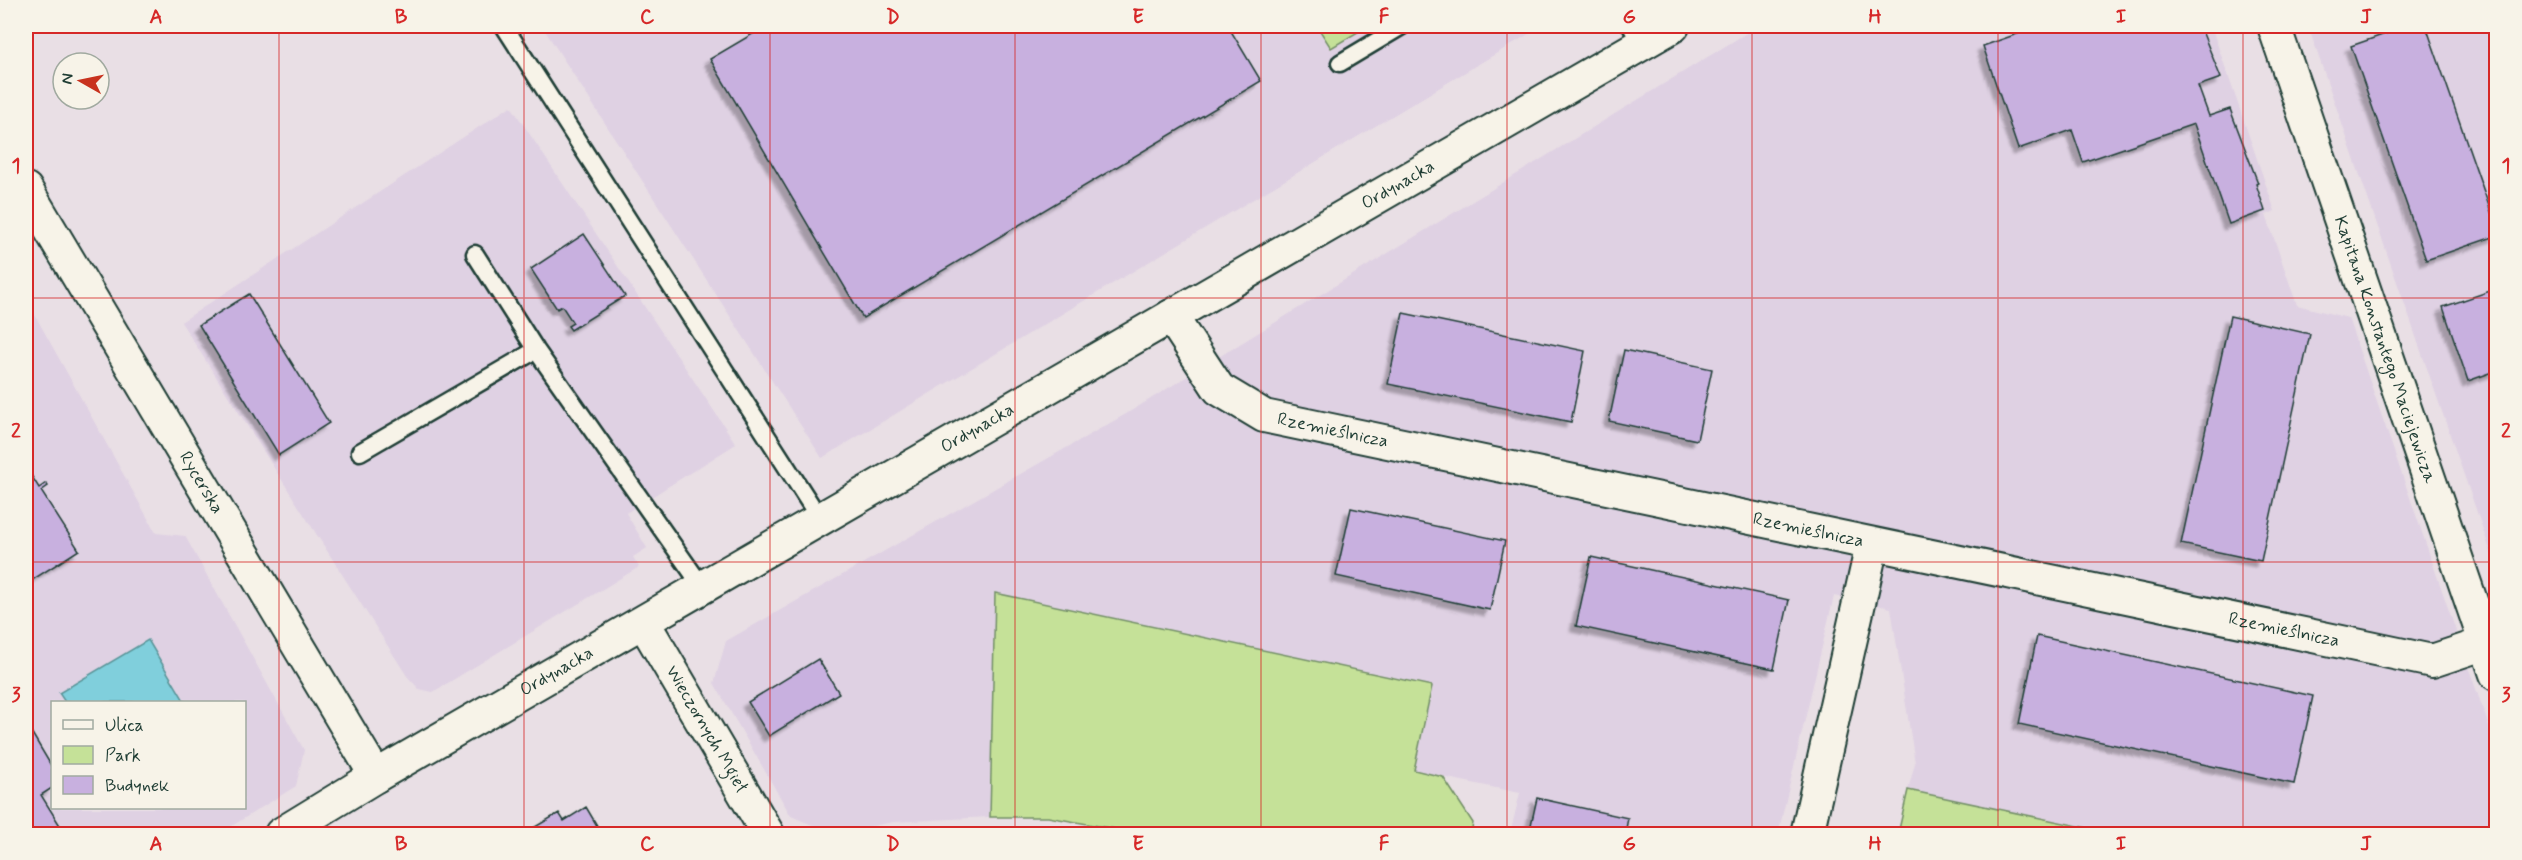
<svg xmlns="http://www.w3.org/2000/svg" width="2522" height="860" font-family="Mynerve,sans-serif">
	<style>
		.built { fill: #dfd1e3; fill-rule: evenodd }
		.green { fill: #c5e198; stroke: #728f66; stroke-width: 1.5 }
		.water { fill: #80cfdc; stroke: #599599; stroke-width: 1.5 }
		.building { fill: #c8b0df; stroke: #1f3d34; stroke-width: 1.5; filter: url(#shadow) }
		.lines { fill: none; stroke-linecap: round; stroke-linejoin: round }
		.service-casing { stroke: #1f3d34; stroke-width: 21 }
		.minor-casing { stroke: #1f3d34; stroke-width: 36 }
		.service { stroke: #f7f3e8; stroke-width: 16 }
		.minor { stroke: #f7f3e8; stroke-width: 32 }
		.grid { fill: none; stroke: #d62828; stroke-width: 1.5; stroke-opacity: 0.55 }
		.labels { text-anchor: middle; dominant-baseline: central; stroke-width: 4.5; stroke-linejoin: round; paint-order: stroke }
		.street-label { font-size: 18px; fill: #1f3d34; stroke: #f7f3e8 }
		.neatline { fill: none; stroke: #d62828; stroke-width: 2 }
		.grid-label { font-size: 20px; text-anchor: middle; font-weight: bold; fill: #d62828 }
	</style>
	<defs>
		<filter id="shadow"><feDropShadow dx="-5.5" dy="5.5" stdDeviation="1.5" flood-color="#0004"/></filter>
	</defs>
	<rect width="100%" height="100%" fill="#e9dfe5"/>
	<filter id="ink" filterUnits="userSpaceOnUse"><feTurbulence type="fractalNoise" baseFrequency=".0167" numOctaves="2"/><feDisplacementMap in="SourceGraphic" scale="12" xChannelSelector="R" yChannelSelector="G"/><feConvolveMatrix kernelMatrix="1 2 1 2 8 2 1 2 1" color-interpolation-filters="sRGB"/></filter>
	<g filter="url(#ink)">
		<path class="built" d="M542 26H1542L822 458Z
			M1758 26H2211L2275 211 2266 215 2297 305 2348 318 2496 747V834H2116L1908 790 1915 763 1891 608 1834 596 1778 834H1510L1520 793 1414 771 1431 686 995 594 990 817 893 822 833 834 791 816 714 683 726 641 1126 414Z
			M2308 26H2490L2496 44V567Z
			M511 106 736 444 626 513 647 548 633 557 639 567 433 692 419 689 407 676 181 322Z
			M26 299 156 533 185 536 304 750 296 786 219 834H26ZM52 702H244V808H52Z"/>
		<path class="green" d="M1317 26H1368L1331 48Z
			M995 593 1432 686 1414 770 1443 777 1473 823 1471 834H1144L1048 817H990Z
			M1908 790 2116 834H1898Z"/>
		<path class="water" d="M148 640 185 702H65L59 693Z"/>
		<path class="building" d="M766 26H1228L1261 81 863 318 710 59Z
			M2021 26H2200L2221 78 2198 86 2209 116 2230 109 2258 183 2256 184 2265 211 2229 224 2194 124 2083 162 2072 130 2018 149 1983 46 2023 32Z
			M2408 26H2426L2496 226V236L2426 260 2351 46Z
			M584 234 625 296 571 330 568 326 573 323 562 306 557 309 531 269Z
			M2496 289V371L2468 381 2443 307Z
			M249 294 329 423 279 455 199 325Z
			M1403 313 1585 351 1571 422 1388 384Z
			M2230 316 2310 334 2261 561 2181 544Z
			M1624 350 1712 369 1697 440 1609 421Z
			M26 467 39 488 46 483 48 486 41 491 79 550 26 584Z
			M1351 508 1505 541 1490 610 1336 576Z
			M1591 557 1789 600 1774 669 1576 626Z
			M2037 636 2313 696 2294 784 2019 724Z
			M818 659 839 693 769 736 748 702Z
			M30 730 52 767V788L41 795 61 827 49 834H26V732Z
			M1537 798 1628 818 1625 834H1529Z
			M586 807 602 834H523L559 813 564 821Z"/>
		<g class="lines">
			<g class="service-casing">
				<path id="service" d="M504 26 820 519
					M1631 26 1642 45
					M1340 63 1402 26
					M475 254 536 350 703 588
					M360 452 536 350"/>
			</g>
			<g class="minor-casing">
				<g id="minor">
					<path id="s1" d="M2274 26 2496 674"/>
					<path id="s2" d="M26 189 376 776"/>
					<path id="s3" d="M1171 316 1219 389 1264 416 2432 661 2486 643"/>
					<path id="s4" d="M644 623 768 834"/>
					<path id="s5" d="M281 834 376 776 1673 26"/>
					<path d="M1807 834 1872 545"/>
				</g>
			</g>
			<use href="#service" class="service"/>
			<use href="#minor" class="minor"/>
		</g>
	</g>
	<path class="grid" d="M279 26V834M524 26V834M770 26V834M1015 26V834M1261 26V834M1507 26V834M1752 26V834M1998 26V834M2243 26V834M26 298H2496M26 562H2496"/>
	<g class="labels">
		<g class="street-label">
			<text stroke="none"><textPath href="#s5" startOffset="1292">Ordynacka</textPath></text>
			<text stroke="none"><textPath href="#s1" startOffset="342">Kapitana Konstantego Maciejewicza</textPath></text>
			<text stroke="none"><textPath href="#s5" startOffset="806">Ordynacka</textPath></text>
			<text stroke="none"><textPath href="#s3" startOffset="210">Rzemieślnicza</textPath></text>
			<text stroke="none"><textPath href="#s2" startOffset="342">Rycerska</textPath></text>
			<text stroke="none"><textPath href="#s3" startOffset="696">Rzemieślnicza</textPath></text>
			<text stroke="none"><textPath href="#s3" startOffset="1182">Rzemieślnicza</textPath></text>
			<text stroke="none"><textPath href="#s5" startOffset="320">Ordynacka</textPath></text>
			<text stroke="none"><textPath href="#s4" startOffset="123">Wieczornych Mgieł</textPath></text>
		</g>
	</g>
	<rect width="2522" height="860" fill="none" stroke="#f7f3e8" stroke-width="66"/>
	<rect x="51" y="701" width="195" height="108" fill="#f7f3e8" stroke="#a1aaa0" stroke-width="1.5"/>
	<rect x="63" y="720" width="30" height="9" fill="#f7f3e8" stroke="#a1aaa0" stroke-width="1.5"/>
	<text x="105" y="731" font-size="18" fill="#1f3d34">Ulica</text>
	<rect x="63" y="746" width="30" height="18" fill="#c5e198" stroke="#a1aaa0" stroke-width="1.5"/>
	<text x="105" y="761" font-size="18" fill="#1f3d34">Park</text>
	<rect x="63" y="776" width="30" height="18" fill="#c8b0df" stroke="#a1aaa0" stroke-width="1.5"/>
	<text x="105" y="791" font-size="18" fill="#1f3d34">Budynek</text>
	<g transform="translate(81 81) rotate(279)"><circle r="28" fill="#f7f3e8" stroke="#a1aaa0" stroke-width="1.5"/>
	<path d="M0-4.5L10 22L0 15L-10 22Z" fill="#c8321e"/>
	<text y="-9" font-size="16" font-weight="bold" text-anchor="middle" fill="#1f3d34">N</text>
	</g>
	<rect x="33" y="33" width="2456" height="794" class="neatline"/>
	<g class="grid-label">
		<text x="156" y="23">A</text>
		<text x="401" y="23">B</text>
		<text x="647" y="23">C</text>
		<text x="893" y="23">D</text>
		<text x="1138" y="23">E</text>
		<text x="1384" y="23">F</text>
		<text x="1629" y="23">G</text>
		<text x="1875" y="23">H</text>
		<text x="2121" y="23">I</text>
		<text x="2366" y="23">J</text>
		<text x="16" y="172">1</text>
		<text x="2506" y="172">1</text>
		<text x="16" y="437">2</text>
		<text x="2506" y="437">2</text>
		<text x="16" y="701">3</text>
		<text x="2506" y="701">3</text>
		<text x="156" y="850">A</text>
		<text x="401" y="850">B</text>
		<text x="647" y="850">C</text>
		<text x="893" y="850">D</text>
		<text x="1138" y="850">E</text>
		<text x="1384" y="850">F</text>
		<text x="1629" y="850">G</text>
		<text x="1875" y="850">H</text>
		<text x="2121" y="850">I</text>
		<text x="2366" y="850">J</text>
	</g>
</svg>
